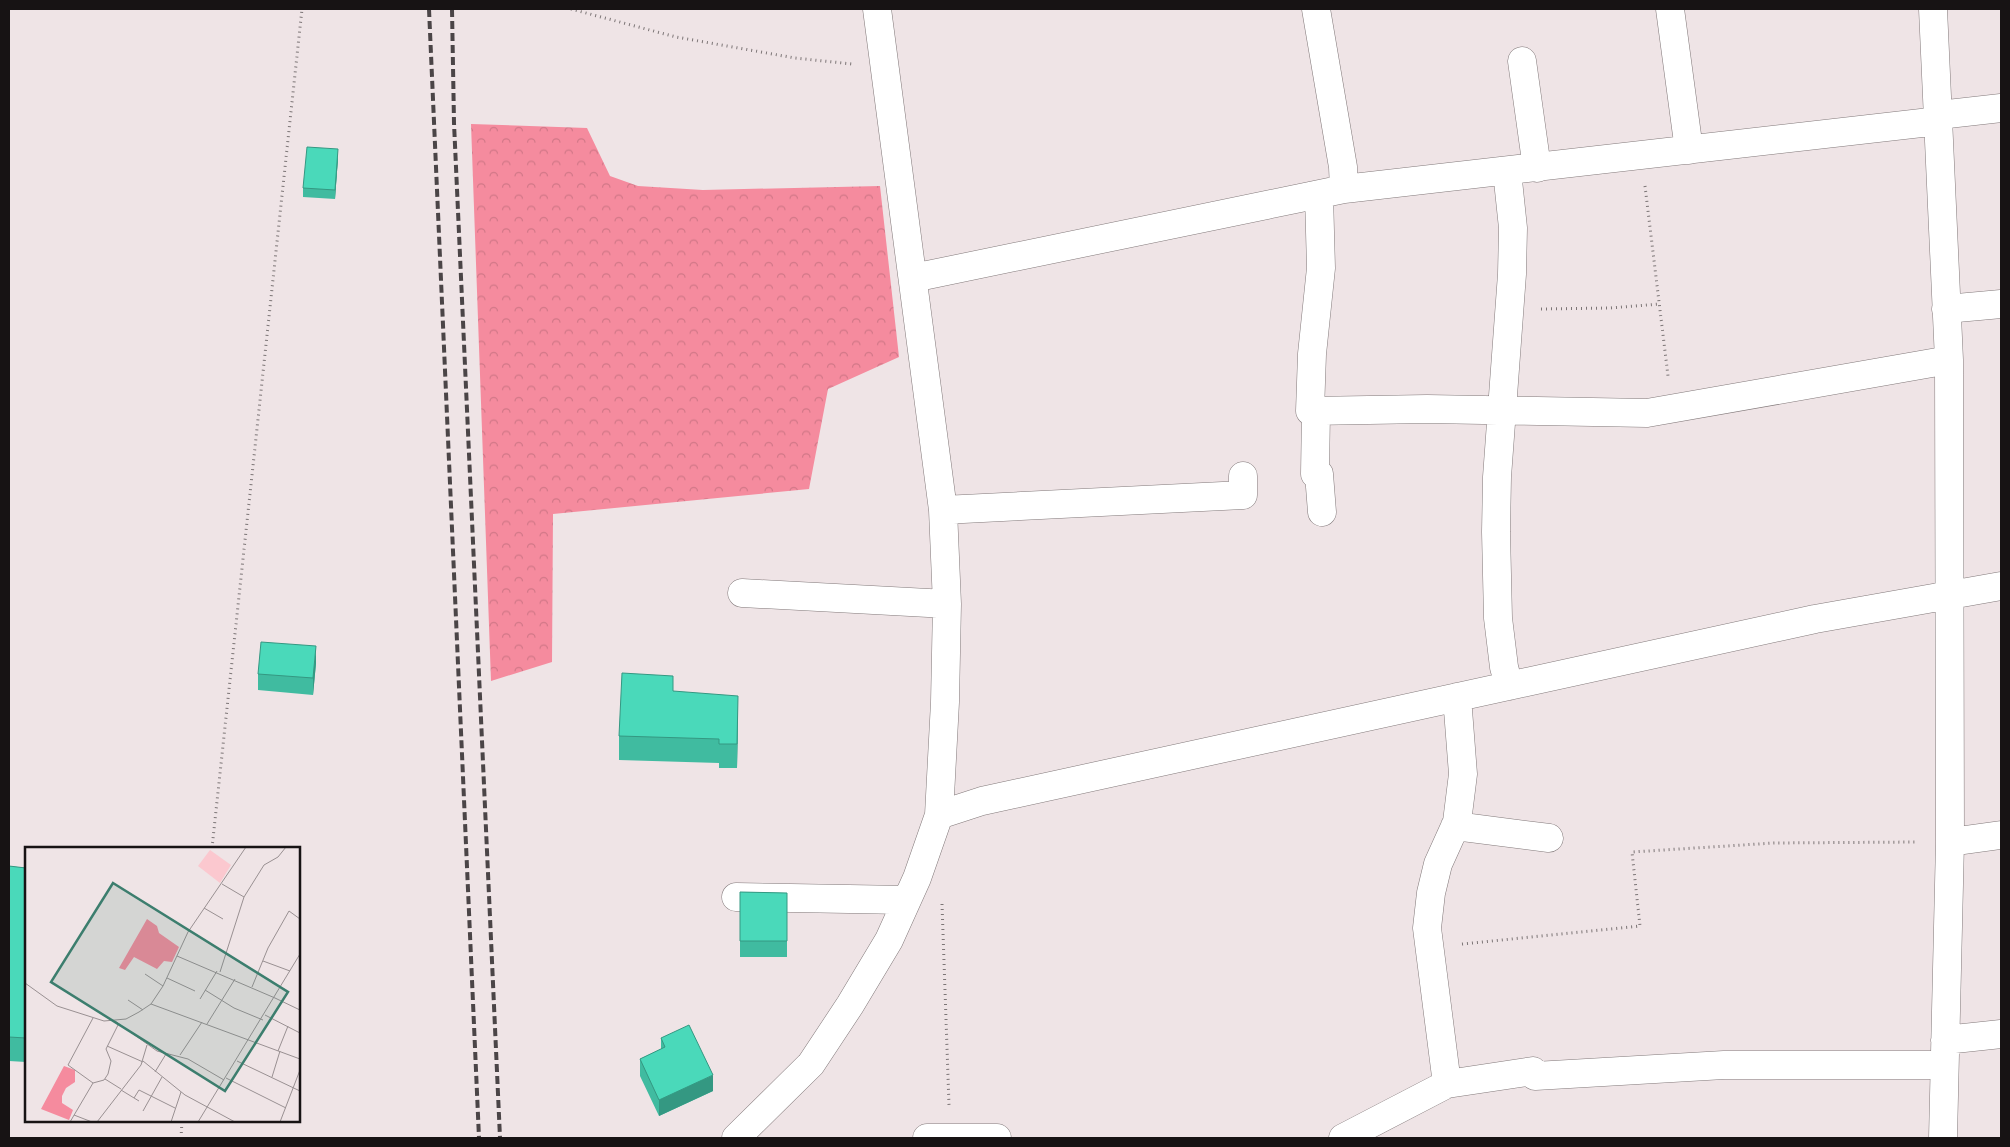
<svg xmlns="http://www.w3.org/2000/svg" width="2010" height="1147" font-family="Cabin,sans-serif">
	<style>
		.forest { fill: url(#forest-crowns) }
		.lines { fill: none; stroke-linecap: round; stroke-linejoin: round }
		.minor-casing { stroke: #82797a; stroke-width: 29 }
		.path { stroke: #7c7576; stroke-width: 3; stroke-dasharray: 1 4; stroke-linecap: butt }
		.minor { stroke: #fff; stroke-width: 28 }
		.rail { stroke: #4b4547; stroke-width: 4; stroke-dasharray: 8 4; stroke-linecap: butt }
		.wall { fill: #40bba0 }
		.shaded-wall { fill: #349882 }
		.building { fill: #4ad9ba; stroke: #349882 }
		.inset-road { fill: none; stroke: #999092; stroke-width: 1 }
		.view { fill: #3c7e6e; fill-opacity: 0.15; stroke: #3c7e6e; stroke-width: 2.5 }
		.inset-edge { fill: none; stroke: #171314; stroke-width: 2.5 }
	</style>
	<defs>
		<pattern id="forest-crowns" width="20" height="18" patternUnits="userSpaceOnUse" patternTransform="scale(1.25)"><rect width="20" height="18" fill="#f58b9e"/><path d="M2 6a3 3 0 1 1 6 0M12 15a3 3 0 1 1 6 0" fill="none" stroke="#d17787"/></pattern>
	</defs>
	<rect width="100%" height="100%" fill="#efe4e6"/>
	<path class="forest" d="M471 124 587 128 610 176 638 186 703 190 880 186 899 357 828 389 809 489 553 514 552 662 491 681Z"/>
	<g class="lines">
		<g class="minor-casing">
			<path id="minor" d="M1316 9 1343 167 1344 189
				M1670 9 1689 150
				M1933 9 1949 360 1950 842 1943 1138
				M1522 61 1537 168
				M1939 115 2001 108
				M1507 171 1513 228 1512 274 1497 477 1496 532 1498 618 1504 667 1509 686
				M1319 195 1321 268 1312 354 1310 411 1427 409 1647 413 1949 360
				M913 278 1344 189 1939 121
				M1946 309 2001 304
				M1316 411 1315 474H1319L1322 512
				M943 510 1243 495V476
				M742 593 947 604
				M939 815 982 801 1815 619 2001 586
				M1455 826 1549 838
				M1950 842 2001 835
				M736 897 906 900
				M1945 1040 2001 1034
				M1447 1084 1427 928 1431 893 1438 864 1457 822 1463 774 1457 697
				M736 1138 811 1064 850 1005 889 940 917 878 939 815 945 702 947 604 943 510 877 9
				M927 1138H997
				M1343 1138 1447 1084 1533 1071 1535 1076 1724 1065H1944"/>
		</g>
		<path class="path" d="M571 9 676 37 795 58 852 64
			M1645 186 1668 376
			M1541 309 1610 308 1660 304
			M212 848 302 9
			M942 904 949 1105
			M1462 944 1640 926 1632 852 1774 843 1917 842
			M181 1138 182 1121"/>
		<use href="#minor" class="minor"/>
		<path class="rail" d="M429 9 479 1138
			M452 9 454 123 500 1138"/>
	</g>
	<path class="wall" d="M338 158 335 199 303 197V188Z
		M316 663 313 695 258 690V674Z
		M673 691 738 719 737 768H719V763L619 760V736Z
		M9 866 26 868V1062L9 1061Z
		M740 892 787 893V957H740Z
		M661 1038 713 1091 659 1116 640 1076V1059L661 1049Z"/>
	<path class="shaded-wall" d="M338 149V158L335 199V190Z
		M316 646V663L313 695V678Z
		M738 696V719L737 768V744Z
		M713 1075V1091L659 1116V1100Z"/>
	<path class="building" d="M307 147 338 149 335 190 303 188Z
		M261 642 316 646 313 678 258 674Z
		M622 673 673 676V691L738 696 737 744H719V739L619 736Z
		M9 866 26 868V1038L9 1037Z
		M740 892 787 893V941H740Z
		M689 1025 713 1075 659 1100 640 1059 665 1047 661 1038Z"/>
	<g transform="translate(25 847)">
		<rect width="275" height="275" fill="#efe4e6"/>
		<path d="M122 72 132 79 134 86 154 100 147 115 139 114 132 122 109 110 100 123 94 121ZM39 219 50 223V235L41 241 37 249V256L48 263 44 273 16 262Z" fill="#f58b9e"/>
		<path d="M185 3 206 18 195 36 173 19Z" fill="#fbc8cf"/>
		<path class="inset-road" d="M219 50 239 18 253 10 261 0M179 61 198 72M152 109 250 151M238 114 265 124M195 125 219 50 197 37M120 127 138 139M142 131 170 144M0 136 32 159 79 174 101 172 114 165 126 157 138 139 163 85 221 0M227 140 243 101 264 64 275 72M180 143 209 161 238 173M250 151 275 163M175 152 192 124M103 153 118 163M126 157 275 212M240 168 275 186M90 174 132 204 163 212 199 233M182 177 210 132M82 199 118 215M253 204 263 179M155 208 177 175M118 214 160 248 210 275M212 214 275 244M130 225 141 207M247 230 255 204M201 231 261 261M80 232 96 242M68 236 43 218 68 171M96 243 114 254M109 251 114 243 150 261M118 264 137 230M49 268 67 275M45 275 68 236 79 233 83 227 86 214 81 202 93 178M72 275 116 218 122 198M146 275 156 245M173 275 275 107M255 275 275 223"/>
		<path class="view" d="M88 36 263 145 200 244 26 135Z"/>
		<rect width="275" height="275" class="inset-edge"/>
	</g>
	<rect width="2010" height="1147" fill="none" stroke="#171314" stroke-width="20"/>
</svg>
